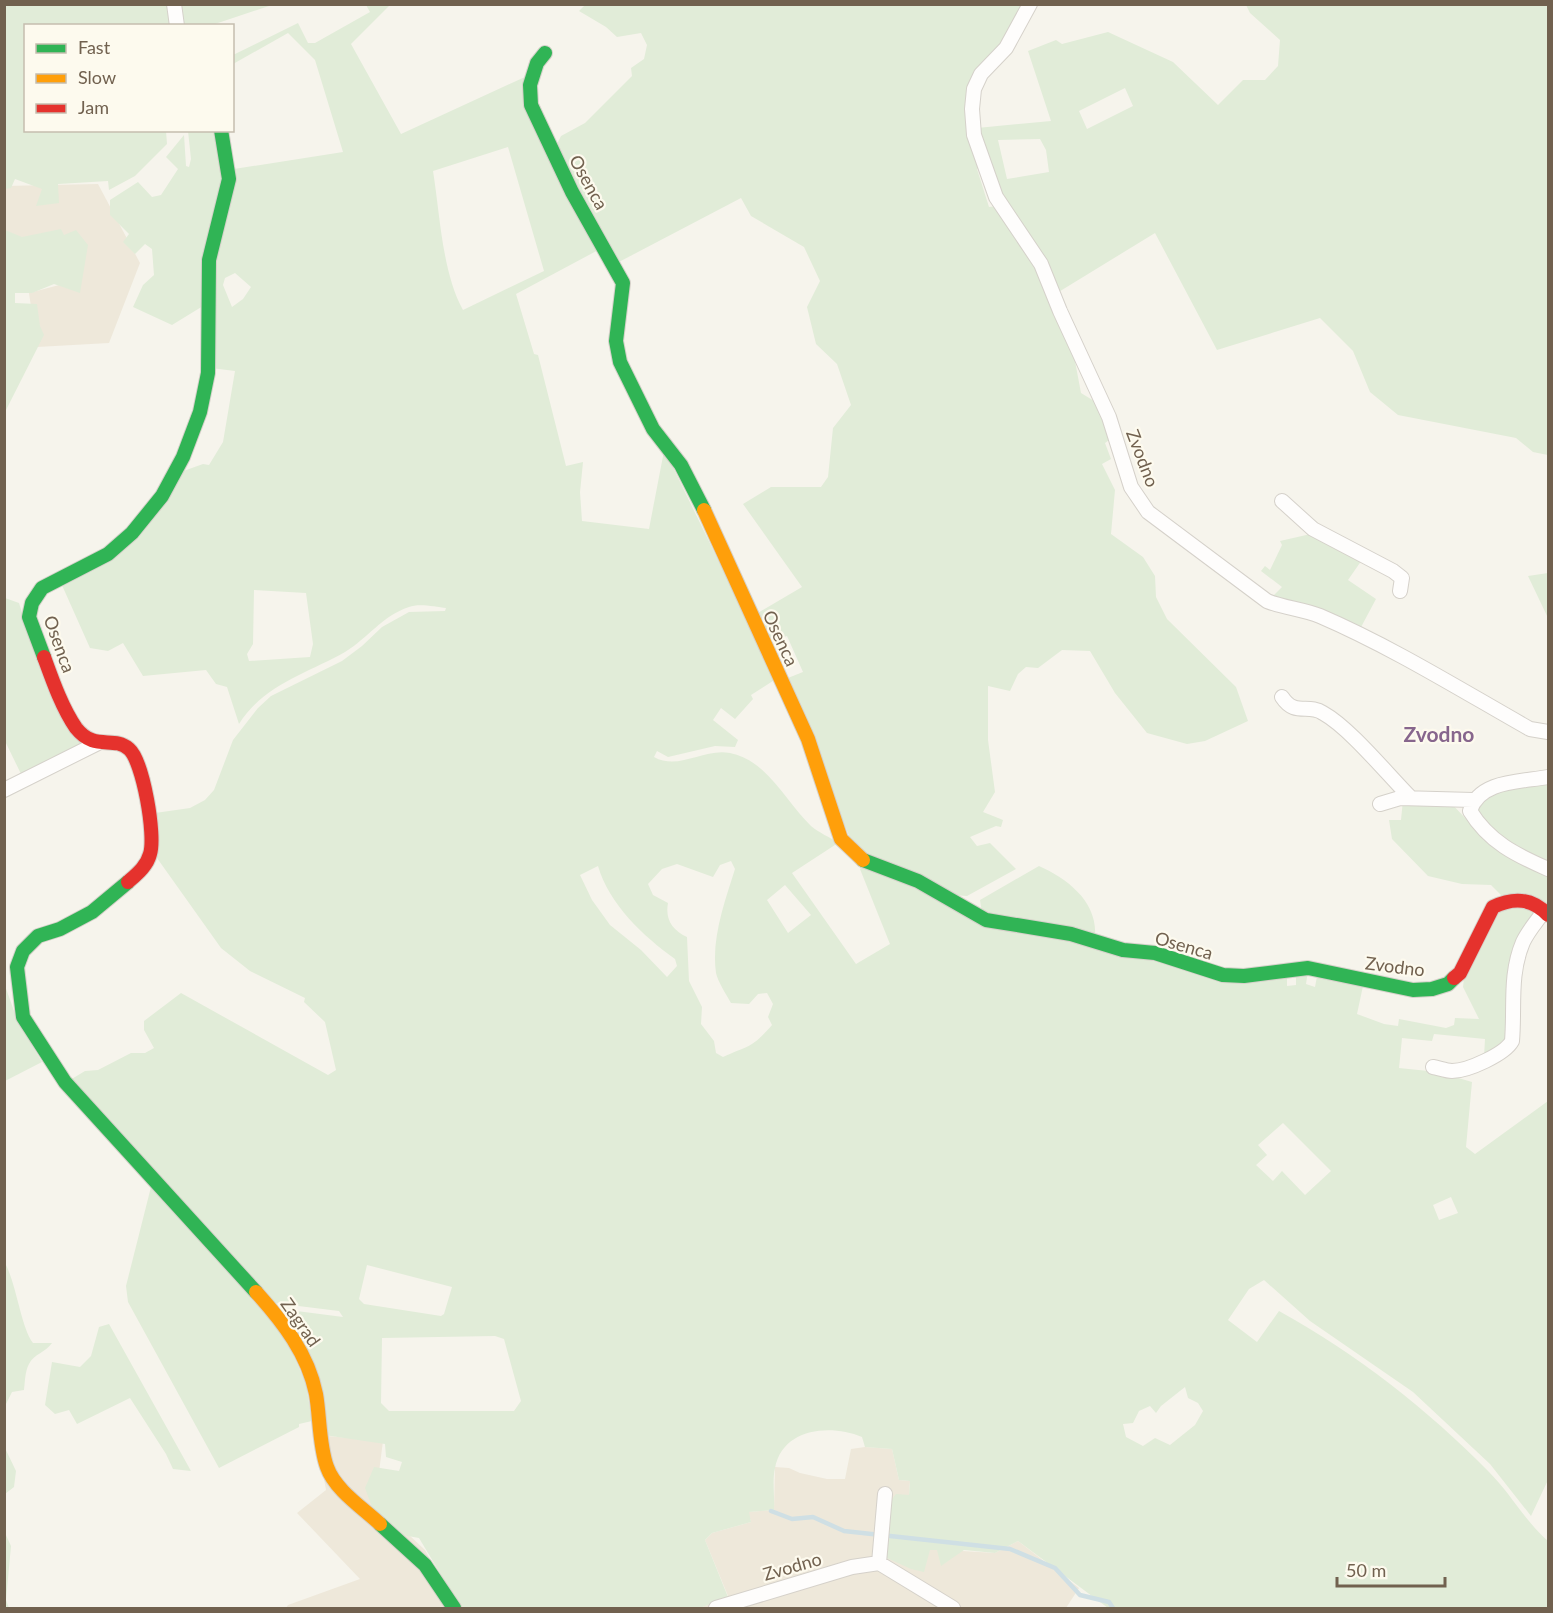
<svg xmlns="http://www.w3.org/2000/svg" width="1553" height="1613" font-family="Lato,sans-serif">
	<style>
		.residential { fill: #eee8da }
		.green { fill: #e1ecd8; fill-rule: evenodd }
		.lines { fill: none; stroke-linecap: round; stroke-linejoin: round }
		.stream { stroke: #cfdfe4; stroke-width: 4.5 }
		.street-casing { stroke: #d5d1ca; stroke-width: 16 }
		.fast-casing { stroke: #d6d1ca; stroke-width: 16 }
		.slow-casing { stroke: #d6d1ca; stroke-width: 16 }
		.jam-casing { stroke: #d6d1ca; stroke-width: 16 }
		.street { stroke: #fefdfc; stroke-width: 14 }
		.fast { stroke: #30b455; stroke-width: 14 }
		.slow { stroke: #ff9f0a; stroke-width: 14 }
		.jam { stroke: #e5322d; stroke-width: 14 }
		.labels { text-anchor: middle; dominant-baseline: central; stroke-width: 4.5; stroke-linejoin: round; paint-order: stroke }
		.street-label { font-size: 18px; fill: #71614f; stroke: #fdfaee }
		.quarter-label { font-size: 21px; font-weight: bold; fill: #87668d; stroke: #fdfaee }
	</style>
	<rect width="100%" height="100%" fill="#f6f4ec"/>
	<path class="residential" d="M98 184 140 263 109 343 37 347 29 293 63 284 5 250 4 186Z
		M316 1435 383 1441 375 1503 425 1550 458 1608H286L288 1605 360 1579 297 1513 326 1490Z
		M865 1447 892 1449 899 1480 910 1481 909 1495 930 1549 995 1553 1018 1541 1079 1588 1066 1608H700L728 1596 705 1540 712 1533 751 1522 748 1512 774 1510 775 1467 789 1468 800 1473 827 1479H845L851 1449Z"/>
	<path class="green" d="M4 5H169V25L26 26V130L166 131 167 144 135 176 109 190 108 181 58 184 59 203 36 206 42 189 15 179 11 188 5 189Z
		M178 5H272L212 25H179Z
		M366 5H390L351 44 401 134 527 76 602 248 516 294 534 354 538 355 566 466 583 462 580 492 582 521 649 529 664 451 666 453 776 679 751 695 753 699 735 719 721 708 713 720 738 740 735 747 715 746 668 757 657 751 654 757C679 771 703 748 730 753 767 760 786 802 811 826 819 833 830 837 838 843L792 873 856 964 890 944 860 869 864 865 966 912 1169 962 1287 973V986L1296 985V970L1308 971 1306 984 1315 987 1318 971 1363 986 1357 1014 1384 1024 1398 1026 1399 1019 1446 1028 1454 1025 1455 1018 1479 1019 1463 987 1464 978 1502 905 1538 909 1527 927 1506 1042 1484 1057 1485 1039 1434 1034 1432 1041 1402 1038 1399 1068 1438 1072 1472 1082 1466 1147 1475 1154 1548 1101V1480L1531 1516 1490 1464 1413 1392 1310 1321 1264 1280 1249 1289 1228 1320 1257 1342 1279 1311C1357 1354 1427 1409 1489 1472 1511 1494 1525 1521 1548 1541V1608H1108L1018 1541 995 1553 964 1550 941 1566 937 1550H930L924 1572 911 1569 887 1558C884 1541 884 1507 896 1494L909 1495 910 1481 899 1480 892 1449 865 1447 862 1437C830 1424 783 1428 775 1468 772 1481 775 1497 774 1510L749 1512 751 1522 712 1533 705 1540 728 1597 700 1608H461L419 1538 397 1534 372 1507 365 1488 374 1467 399 1471 402 1462 386 1457 385 1444 324 1435 281 1309 343 1317 339 1311 274 1303 70 1080 85 1071 98 1070 131 1053H145L154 1048 144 1030V1021L181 993 328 1075 336 1070 325 1022 304 1002 305 998 250 971 221 948 152 851 155 813 190 808 205 800 214 790 233 740 258 708 271 696 342 661 362 646 382 627 409 612 445 611 446 608C436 607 419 603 409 607 382 616 368 638 345 652 308 673 263 685 239 724L227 687 216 684 206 670 143 676 123 643 108 651 90 648 61 583 94 566 178 473 203 464 209 465 223 442 235 371 211 368 213 281 234 169 343 152 315 60 288 33 233 64V55L298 23 308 43H315L370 12ZM508 147 544 271 463 310C442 272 440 214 433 171ZM235 273 251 287 243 299 232 307 223 285 225 278ZM254 590 306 593 313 644 310 657 249 661 247 654 253 644ZM731 861 735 869C725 901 711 939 716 973 718 982 726 994 731 1003L749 1004 758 994 767 993 773 1004 768 1017 772 1025C751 1049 749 1045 723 1057L716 1053 714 1041 701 1024 702 1007 689 981 687 937C672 930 665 919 668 903L653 895 648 884 662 869 677 864 713 877 720 865ZM598 866C609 904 643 936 675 959L677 966 667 977 641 950 610 925 592 900 580 875ZM785 885 811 915 788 933 767 900ZM1283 1123 1331 1171 1305 1195 1282 1171 1273 1181 1256 1165 1267 1155 1258 1145ZM1451 1197 1458 1213 1439 1220 1433 1205ZM367 1265 452 1287 444 1314 441 1316 364 1304 359 1299ZM495 1336 504 1339 521 1401 514 1411H389L381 1403 382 1338ZM1185 1387 1188 1398 1198 1403 1203 1411 1195 1425 1170 1445 1155 1438 1143 1446 1126 1437 1123 1424 1133 1423 1139 1411 1150 1406 1156 1413 1161 1406Z
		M585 5H1027L1004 47 974 73 967 88 965 106 981 166 977 169 989 207 998 206 1024 240 1071 340 1081 393 1099 404 1112 438 1105 443 1111 459 1102 464 1115 490 1111 534 1143 557 1155 576 1156 597 1167 619 1236 687 1248 721 1205 741 1187 744 1147 733 1115 693 1090 651 1062 650 1038 668 1026 667 1018 674 1010 691 988 686V740L995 792 983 812 1003 820 1001 827 996 826 970 837 977 846 990 843 1016 869 967 896 952 895 856 852 783 680 803 672 787 636 767 642 756 614 802 587 743 504 771 487H821L828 477 833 428 851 405 837 364 816 344 807 307 820 281 804 247 751 216 741 198 617 263 554 150 561 136 585 123 632 76 631 68 644 59 647 45 641 33 617 37 606 27 579 11Z
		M1246 5H1548V455L1533 452 1516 438 1398 415 1370 392 1353 351 1320 318 1217 350 1155 233 1057 293 1001 197 977 128 1051 121 1028 51 1056 40 1062 44 1108 32 1173 62 1218 105 1243 80H1265L1278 66 1280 40 1250 13ZM1125 88 1133 106 1087 129 1079 111ZM1040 139 1046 150 1049 172 1007 179 998 140Z
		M188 131H215L226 160 203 306 172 325 133 307 143 285 154 275 152 249 145 244 135 254 123 242 129 234 110 215V200L138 182 152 197 161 195 178 169 166 157 184 135 186 166 189 167 191 159Z
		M61 229 64 235 76 230 88 245 80 293 54 284 32 293H15V303L37 304 40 326 44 335 5 412V230L22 237Z
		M1315 533 1364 557 1348 580 1376 599 1360 629 1270 599 1282 587 1261 571 1265 566 1270 570 1282 545 1280 541Z
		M1548 573V618L1528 576Z
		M5 598 19 603 27 629 81 741 77 748 22 776 5 741Z
		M1548 781V863L1495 836 1474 806 1487 790Z
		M1403 800 1450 802 1483 837 1548 873V909L1502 896 1491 885 1462 884 1428 876 1392 839 1389 820H1401Z
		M1039 866C1068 879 1098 902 1095 937L982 913 980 900Z
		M4 983 18 1022 42 1062 5 1081Z
		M153 1179 282 1328 306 1384 312 1421 299 1424V1427L219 1468 128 1302 126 1286Z
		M5 1263C17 1286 21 1327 33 1343H52C46 1352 34 1354 29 1364 25 1371 25 1382 24 1390L12 1392 5 1406Z
		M109 1324 191 1471 173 1469 166 1454 130 1398 77 1424 69 1410 55 1414 45 1405 52 1362 80 1367 91 1356 99 1327Z
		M4 1446 16 1471 14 1487 5 1494Z
		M5 1533 11 1546 6 1600 9 1608H5Z"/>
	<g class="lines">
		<path class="stream" d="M771 1511 792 1519 813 1517 844 1531 1010 1549 1055 1568 1080 1595 1109 1602 1113 1608"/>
		<g class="street-casing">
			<path id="street" d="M174 4 177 26
				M1030 4 1006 48 981 74 974 89 972 109 974 135 996 197 1041 264 1060 311 1109 417 1131 487 1148 512 1267 601C1284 608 1303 609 1320 616 1392 647 1461 690 1530 729L1548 732
				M1282 501 1313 529 1393 571 1402 578 1400 591
				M1282 697C1295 717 1308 703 1323 713 1350 728 1388 775 1411 798
				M1548 777C1521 782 1479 780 1470 811 1489 842 1516 855 1548 869
				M4 790 98 743
				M1380 804 1400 798 1473 800
				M1433 1067C1439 1068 1446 1071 1452 1071 1468 1071 1505 1054 1512 1041 1515 1007 1509 975 1523 942 1528 931 1537 921 1544 911
				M879 1563 885 1494
				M716 1608 852 1567 879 1563 953 1608"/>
		</g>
		<g class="fast-casing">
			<path id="fast" d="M545 53 537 63 530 85 531 105 572 192 623 283 616 341 620 362 653 429 681 465 704 510
				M44 657 29 617 32 603 42 588 108 554 132 533 162 496 183 457 200 412 208 373 209 260 229 179 221 130
				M863 860 918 881 986 920 1071 934 1123 950 1155 953 1223 975 1244 976 1308 968 1413 990 1432 989 1448 984 1454 978
				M128 882 92 912 60 929 38 936 23 951 17 967 23 1017 65 1082 256 1292
				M380 1524 425 1565 454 1608"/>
		</g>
		<g class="slow-casing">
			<path id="slow" d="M704 510 808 739 841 839 863 860
				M256 1292C283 1322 308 1354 316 1394 320 1417 319 1445 327 1467 335 1490 363 1508 380 1524"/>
		</g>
		<g class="jam-casing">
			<path id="jam" d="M44 657C52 679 62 708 76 728 95 752 113 735 129 749 143 761 156 836 150 854 147 866 137 874 128 882
				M1454 978 1460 973 1493 907C1514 897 1532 898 1548 915"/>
		</g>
		<use href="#street" class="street"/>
		<use href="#fast" class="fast"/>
		<use href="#slow" class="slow"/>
		<use href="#jam" class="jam"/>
	</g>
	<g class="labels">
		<g class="street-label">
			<text transform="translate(589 182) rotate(61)">Osenca</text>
			<text transform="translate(1143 458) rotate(69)">Zvodno</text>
			<text transform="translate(781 638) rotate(65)">Osenca</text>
			<text transform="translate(60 644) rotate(70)">Osenca</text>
			<text transform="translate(1184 945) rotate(16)">Osenca</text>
			<text transform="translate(1395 966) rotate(7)">Zvodno</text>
			<text transform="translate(301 1322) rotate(55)">Zagrad</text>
			<text transform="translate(792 1566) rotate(-16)">Zvodno</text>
		</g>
		<g class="quarter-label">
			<text x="1439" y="733">Zvodno</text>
		</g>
	</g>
	<rect width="1553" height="1613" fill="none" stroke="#71614f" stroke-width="12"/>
	<rect x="24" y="24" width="210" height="108" fill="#fdfaee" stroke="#c5bdae" stroke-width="1.5"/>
	<rect x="36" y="44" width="30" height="9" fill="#30b455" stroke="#c5bdae" stroke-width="1.5"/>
	<text x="78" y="54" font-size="18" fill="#71614f">Fast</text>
	<rect x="36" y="74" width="30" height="9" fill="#ff9f0a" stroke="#c5bdae" stroke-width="1.5"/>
	<text x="78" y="84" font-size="18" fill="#71614f">Slow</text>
	<rect x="36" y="104" width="30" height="9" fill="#e5322d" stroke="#c5bdae" stroke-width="1.5"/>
	<text x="78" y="114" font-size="18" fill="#71614f">Jam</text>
	<path d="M1337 1577v9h108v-9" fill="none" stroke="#71614f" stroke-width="3"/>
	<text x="1346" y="1577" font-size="18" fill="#71614f" stroke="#fdfaee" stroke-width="4.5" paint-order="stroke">50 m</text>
</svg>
